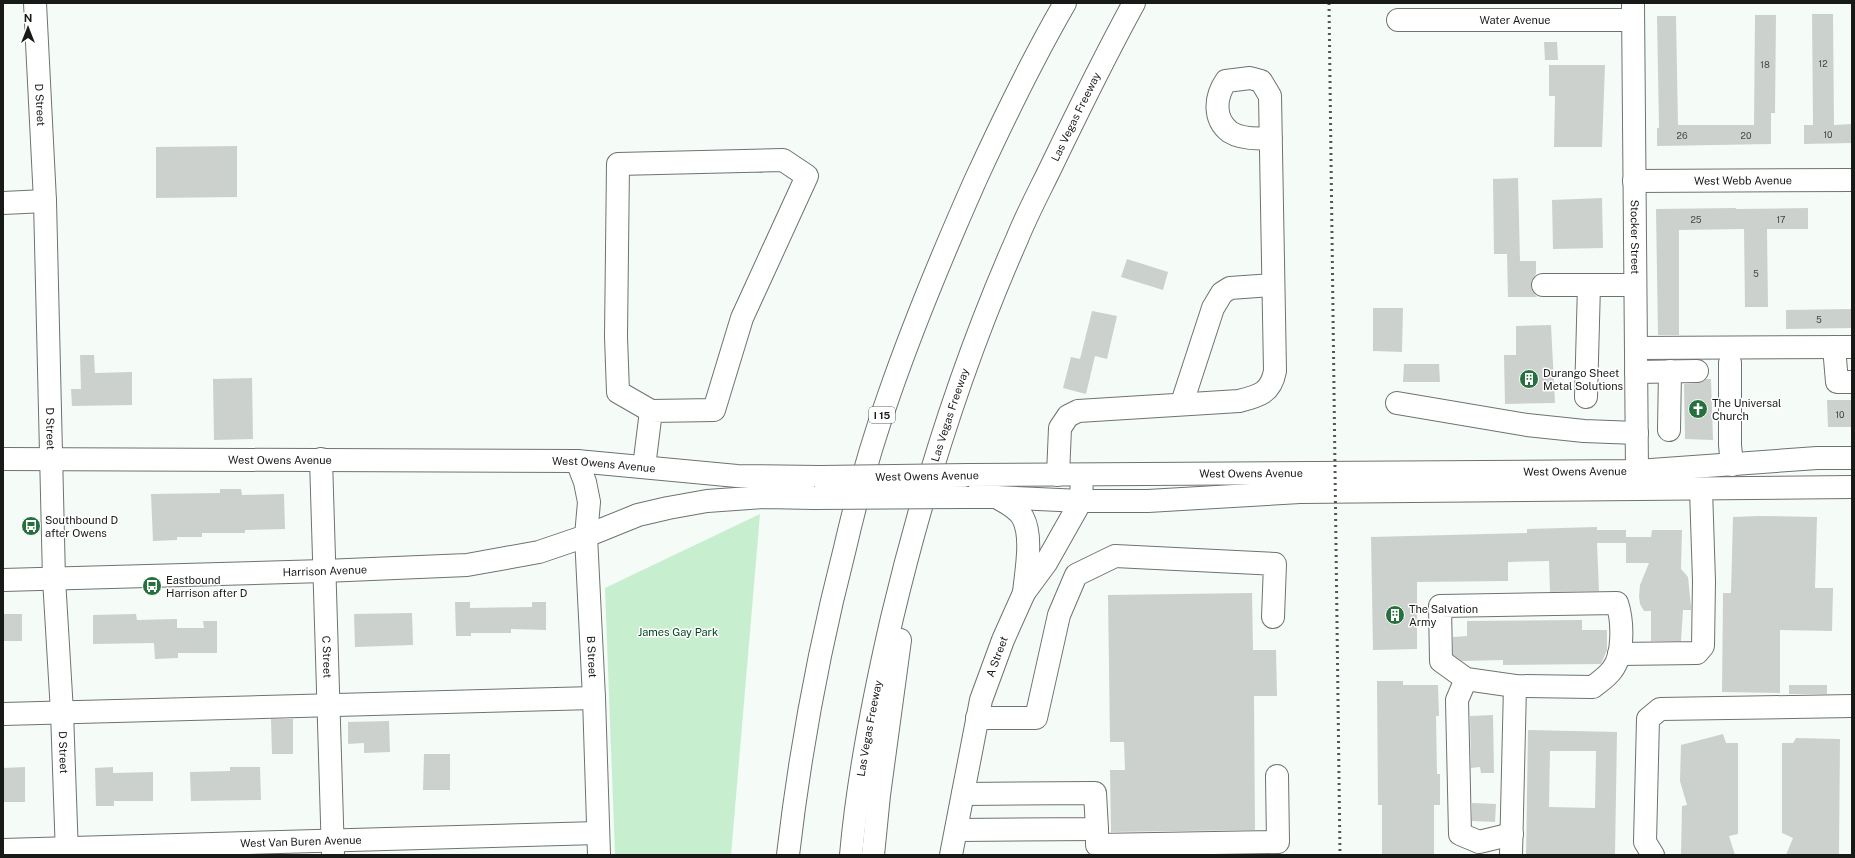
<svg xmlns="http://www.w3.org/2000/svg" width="1855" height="858" font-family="'Public Sans',sans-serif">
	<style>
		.green { fill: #c7eecf }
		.building { fill: #ccd1cd; fill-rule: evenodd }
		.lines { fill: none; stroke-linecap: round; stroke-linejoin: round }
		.minor-casing { stroke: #6e736f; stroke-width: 24 }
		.major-casing { stroke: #6e736f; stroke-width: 24 }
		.highway-casing { stroke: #6e736f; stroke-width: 24 }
		.minor { stroke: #fff; stroke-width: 22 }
		.major { stroke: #fff; stroke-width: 22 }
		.highway { stroke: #fff; stroke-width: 22 }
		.rail { stroke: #535653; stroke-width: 3; stroke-dasharray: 2 4; stroke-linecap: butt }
		.major-bridge-casing { stroke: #6e736f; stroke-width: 24; stroke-linecap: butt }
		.major-bridge { stroke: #fff; stroke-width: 22 }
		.labels { text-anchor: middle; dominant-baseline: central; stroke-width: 3; stroke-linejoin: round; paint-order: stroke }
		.number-label { font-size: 9px; fill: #454845 }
		.shield { fill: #fff; stroke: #5d5f5d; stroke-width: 1 }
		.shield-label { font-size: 10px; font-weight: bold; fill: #181a18 }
		.street-label { font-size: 11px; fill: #181a18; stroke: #fff }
		.poi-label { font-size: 11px; fill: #181a18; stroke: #fff; text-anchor: start }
		.park-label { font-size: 11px; fill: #00461d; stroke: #fff }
	</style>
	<rect width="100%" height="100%" fill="#f5fbf6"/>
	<path class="green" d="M760 514 731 855H615L605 588Z"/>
	<path class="building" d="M1812 14H1833L1834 125 1852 124V143L1804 144V125H1813Z
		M1755 15H1776L1775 113H1771V144L1657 146V128H1659L1657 16H1676L1678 125H1754Z
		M1544 42H1557L1558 60H1545Z
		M1549 65H1605L1602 147H1554L1555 96H1549Z
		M237 146V197L156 198V147Z
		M1518 178 1520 261H1536V274L1532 279 1531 285 1532 291 1537 297H1508L1507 254H1494L1493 179Z
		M1602 198 1603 248 1553 249 1552 200Z
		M1736 208V209L1808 208V229H1767L1768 307H1745L1744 229 1679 230V335H1658L1656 209Z
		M1127 259 1168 272 1163 290 1121 277Z
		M1373 308H1403L1402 352 1373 351Z
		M1852 309V328L1786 329V310Z
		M1092 311 1117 316 1107 359 1095 356 1086 394 1063 388 1071 357 1080 359Z
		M1551 325 1555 403 1505 404 1504 355H1516V326Z
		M80 355H94L95 373 132 372V405L72 406 71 389H81Z
		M1404 364H1439L1440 382H1403Z
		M252 378 253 439 214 440 213 379Z
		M1706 379H1711L1713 440 1685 439 1684 384 1698 383Z
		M1827 400H1852V427H1828Z
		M220 489H241L242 495 284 494 285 529 245 530V533H202V537H177V540L153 541 151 494 220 493Z
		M1758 516 1817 517 1815 588H1833L1832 631 1780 630V693L1722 692 1723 593H1731L1733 517Z
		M1597 527V530H1626V543H1597L1599 591 1550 592 1549 561 1508 562V581L1417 582V649L1373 650 1371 537 1527 533V529Z
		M1652 530H1682L1681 569 1688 577 1691 607V610H1683L1681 641H1651V611H1644L1640 604 1639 596 1640 585 1649 563H1626V537H1651Z
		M1252 593 1253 650H1276L1277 696H1254L1255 830 1111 832 1110 770H1125L1124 742H1110L1108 595Z
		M455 602H470V608L532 607V602H546V630L511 629V633H471V636H456Z
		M412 613 413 645 355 647 354 614Z
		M3 614H22V641H3Z
		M136 614 137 620 177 619V628H204L203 621H217V653H178V658L155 659 154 643 93 644V615Z
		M1582 620V630H1607V650L1601 664 1503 665V660L1462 661 1453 655V637L1467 636V621Z
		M1377 681H1403V685H1438L1439 716H1436L1437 774H1440V805H1434V855H1382V805H1378Z
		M1789 685H1827V694H1789Z
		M1493 715 1494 773H1481L1480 767 1471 768 1470 716Z
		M271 719H293V754H272Z
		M389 721 390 752 364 753V743L348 744V722Z
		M1528 730 1617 732 1615 855H1526ZM1550 751H1596L1595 808 1549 807Z
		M1723 734 1726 743H1738V834L1729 836 1735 855H1681L1682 806 1687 805 1680 781 1681 745Z
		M1796 738 1840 739 1839 855H1786L1793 838 1782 833V743H1793Z
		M424 754H450V790H423Z
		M25 767V802H3V768Z
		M113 767V773L153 772V801H114V806H96L95 768Z
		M230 767H260L261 800 191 801 190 772 230 771Z
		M1472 803 1496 804 1495 822 1472 821Z"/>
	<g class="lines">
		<g class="minor-casing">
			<g id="minor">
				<path id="s1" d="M35 3 45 201 54 579 62 712 67 855"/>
				<path id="s2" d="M1633 3 1637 471"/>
				<path id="s3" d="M1398 20H1633"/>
				<path id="s4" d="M1634 181 1852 180"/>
				<path d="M3 203 45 201"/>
				<path d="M1543 285H1635"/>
				<path d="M1834 347 1837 382H1852"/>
				<path d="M1636 348 1852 347"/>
				<path d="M1730 363V445L1732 465"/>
				<path d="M1636 372 1697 371"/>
				<path d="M1586 397 1589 285"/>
				<path d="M1182 403 1213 308 1222 293 1230 288 1273 285"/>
				<path d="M1397 403 1527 425 1584 431 1637 433"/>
				<path d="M1669 430 1670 371"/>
				<path id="s5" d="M321 459 333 855"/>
				<path id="s6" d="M577 461 585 482 589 502 586 536 594 698 599 855"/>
				<path d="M644 467 651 411 714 410 742 318 807 176 783 160 618 164 616 337 618 392 651 411"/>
				<path d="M1058 475 1060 428 1068 416 1078 411 1239 401C1259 396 1271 393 1275 371L1270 96 1261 81 1250 78 1226 81C1215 97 1213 119 1230 132 1241 139 1258 139 1271 138"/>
				<path d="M1617 603C1623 621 1624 655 1612 670 1607 677 1599 682 1593 687L1515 686 1466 679 1441 661 1440 606Z"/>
				<path d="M1619 654 1697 653 1703 646 1704 581 1701 489"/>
				<path d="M1466 679 1457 700 1460 834 1479 842 1512 834"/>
				<path d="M3 714 594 698"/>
				<path d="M977 718H1036L1059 615 1076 575 1115 556 1275 564 1273 617"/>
				<path d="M1097 829V845L1278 842 1277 776"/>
				<path d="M956 830 1097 829 1095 793 963 794"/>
				<path id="s7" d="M3 850 598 833"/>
				<path id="s8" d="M951 855 981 700 1003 640 1024 593 1046 563 1081 501 1082 475"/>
				<path d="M1511 855 1515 686"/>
				<path d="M1653 855 1645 842 1648 719 1660 709 1852 706"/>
			</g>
		</g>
		<g class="major-casing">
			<g id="major">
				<path id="s9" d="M3 459 577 461 737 476 820 477"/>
				<path id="s10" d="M969 475 1637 471 1817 458H1852"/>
				<path d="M963 497H996L1081 501H1148L1300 492 1852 487"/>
				<path d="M996 497C1005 502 1018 508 1023 518 1033 537 1026 571 1024 593"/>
				<path id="s11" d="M3 580 324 571 467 565 539 552 586 536 638 515 668 508 707 501 764 497 814 498"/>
			</g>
		</g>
		<g class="highway-casing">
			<g id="highway">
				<path d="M788 855C800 751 819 649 845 548 857 496 871 445 889 395 914 323 944 251 975 181 1003 120 1032 60 1065 3"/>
				<path id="s12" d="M851 855C858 775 874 696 892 618 923 488 963 361 1017 239 1027 214 1040 190 1052 165 1078 111 1105 56 1134 3"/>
				<path d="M873 855 879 795 900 640"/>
			</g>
		</g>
		<use href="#minor" class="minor"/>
		<use href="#major" class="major"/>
		<use href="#highway" class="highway"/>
		<path class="rail" d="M1329 3 1340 855"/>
		<g class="major-bridge-casing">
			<path id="major-bridge" d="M820 477 969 475
				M814 498 963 497"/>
		</g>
		<use href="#major-bridge" class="major-bridge"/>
	</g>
	<defs>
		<g id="building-disc" transform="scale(1)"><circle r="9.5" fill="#26703e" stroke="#fff"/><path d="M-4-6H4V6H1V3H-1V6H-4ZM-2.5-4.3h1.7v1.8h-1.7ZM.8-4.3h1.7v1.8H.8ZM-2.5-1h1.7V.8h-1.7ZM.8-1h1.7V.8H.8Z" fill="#fff"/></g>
		<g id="church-disc" transform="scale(1)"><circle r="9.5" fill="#26703e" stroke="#fff"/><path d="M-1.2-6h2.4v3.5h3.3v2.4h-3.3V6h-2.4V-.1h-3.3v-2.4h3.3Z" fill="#fff"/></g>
		<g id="bus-disc" transform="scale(1)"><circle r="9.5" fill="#26703e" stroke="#fff"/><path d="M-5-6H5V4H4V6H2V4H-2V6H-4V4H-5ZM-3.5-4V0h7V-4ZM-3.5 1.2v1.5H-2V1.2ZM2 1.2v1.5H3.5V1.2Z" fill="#fff"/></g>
	</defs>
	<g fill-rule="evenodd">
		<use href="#building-disc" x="1529" y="379"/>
		<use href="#church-disc" x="1698" y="409"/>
		<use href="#bus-disc" x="31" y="526"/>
		<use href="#bus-disc" x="152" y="586"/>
		<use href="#building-disc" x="1395" y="615"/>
	</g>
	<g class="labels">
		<g class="number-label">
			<text x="1823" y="63">12</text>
			<text x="1765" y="64">18</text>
			<text x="1828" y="134">10</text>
			<text x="1682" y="135">26</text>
			<text x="1746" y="135">20</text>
			<text x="1696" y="219">25</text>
			<text x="1781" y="219">17</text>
			<text x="1756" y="273">5</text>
			<text x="1819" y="319">5</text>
			<text x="1840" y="414">10</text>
		</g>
		<rect class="shield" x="869" y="407" width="26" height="16" rx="3"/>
		<g class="shield-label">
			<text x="882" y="415">I 15</text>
		</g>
		<g class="street-label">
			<text stroke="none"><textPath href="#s3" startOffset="117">Water Avenue</textPath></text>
			<text stroke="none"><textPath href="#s1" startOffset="102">D Street</textPath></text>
			<text stroke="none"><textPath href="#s12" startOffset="776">Las Vegas Freeway</textPath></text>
			<text stroke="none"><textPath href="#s4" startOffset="109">West Webb Avenue</textPath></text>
			<text stroke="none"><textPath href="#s2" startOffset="234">Stocker Street</textPath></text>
			<text stroke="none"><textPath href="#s12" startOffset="452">Las Vegas Freeway</textPath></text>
			<text stroke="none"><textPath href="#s1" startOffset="426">D Street</textPath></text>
			<text stroke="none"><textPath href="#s9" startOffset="277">West Owens Avenue</textPath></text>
			<text stroke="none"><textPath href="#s9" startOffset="601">West Owens Avenue</textPath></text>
			<text stroke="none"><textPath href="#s10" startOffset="606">West Owens Avenue</textPath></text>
			<text stroke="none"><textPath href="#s10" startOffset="282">West Owens Avenue</textPath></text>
			<text transform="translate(927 476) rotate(-1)">West Owens Avenue</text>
			<text stroke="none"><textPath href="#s11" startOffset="322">Harrison Avenue</textPath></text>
			<text stroke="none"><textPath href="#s5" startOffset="198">C Street</textPath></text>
			<text stroke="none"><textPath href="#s6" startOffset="198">B Street</textPath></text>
			<text stroke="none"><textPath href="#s8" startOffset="204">A Street</textPath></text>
			<text stroke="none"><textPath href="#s12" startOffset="128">Las Vegas Freeway</textPath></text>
			<text stroke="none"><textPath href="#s1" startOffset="750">D Street</textPath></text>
			<text stroke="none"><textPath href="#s7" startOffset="298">West Van Buren Avenue</textPath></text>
		</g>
		<g class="poi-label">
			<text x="1543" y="373">Durango Sheet<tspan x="1543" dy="13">Metal Solutions</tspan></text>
			<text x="1712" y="403">The Universal<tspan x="1712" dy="13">Church</tspan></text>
			<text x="45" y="520">Southbound D<tspan x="45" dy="13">after Owens</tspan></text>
			<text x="166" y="580">Eastbound<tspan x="166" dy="13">Harrison after D</tspan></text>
			<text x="1409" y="609">The Salvation<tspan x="1409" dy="13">Army</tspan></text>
		</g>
		<g class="park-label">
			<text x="678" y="632">James Gay Park</text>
		</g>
	</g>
	<rect width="1855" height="858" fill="none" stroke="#181a18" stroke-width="8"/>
	<g transform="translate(28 28)" stroke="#ffffff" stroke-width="3" paint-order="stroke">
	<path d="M0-3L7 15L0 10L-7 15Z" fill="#181a18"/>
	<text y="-6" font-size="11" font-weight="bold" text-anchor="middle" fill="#181a18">N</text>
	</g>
</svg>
